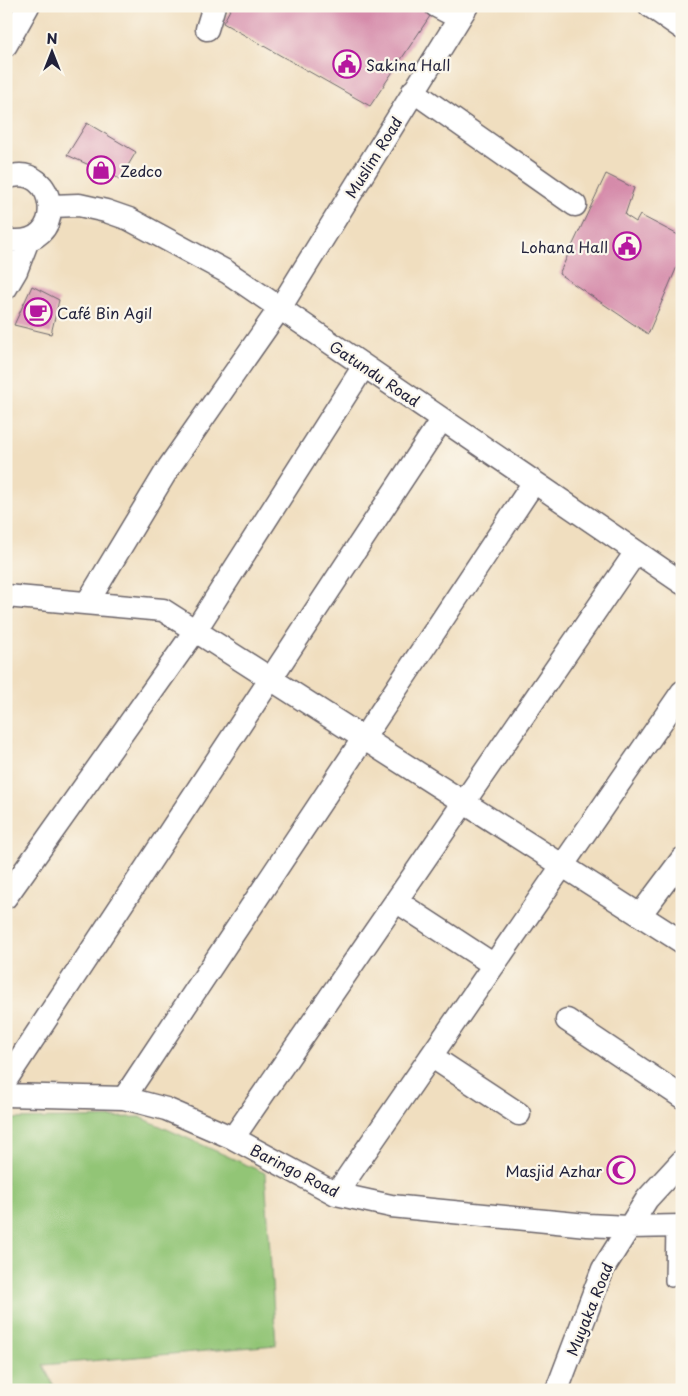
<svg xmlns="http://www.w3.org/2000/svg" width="688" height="1396" font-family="'Playpen Sans',sans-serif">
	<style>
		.green { fill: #92c576; stroke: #5a7458 }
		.building { fill: #d58baa }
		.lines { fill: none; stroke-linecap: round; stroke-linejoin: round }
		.lane-casing { stroke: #6a6469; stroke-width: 14 }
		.street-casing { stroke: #6a6469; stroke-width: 25 }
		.lane { stroke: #fff; stroke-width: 11 }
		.street { stroke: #fff; stroke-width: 22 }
		.labels { text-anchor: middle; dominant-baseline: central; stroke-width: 4.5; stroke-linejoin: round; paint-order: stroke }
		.poi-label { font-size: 15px; fill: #22223b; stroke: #fbf7ec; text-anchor: start }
		.street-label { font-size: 15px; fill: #22223b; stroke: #fbf7ec }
	</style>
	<rect width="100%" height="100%" fill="#fbf7ec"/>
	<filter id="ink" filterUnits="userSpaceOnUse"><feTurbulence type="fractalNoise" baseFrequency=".02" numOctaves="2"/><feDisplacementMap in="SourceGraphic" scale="10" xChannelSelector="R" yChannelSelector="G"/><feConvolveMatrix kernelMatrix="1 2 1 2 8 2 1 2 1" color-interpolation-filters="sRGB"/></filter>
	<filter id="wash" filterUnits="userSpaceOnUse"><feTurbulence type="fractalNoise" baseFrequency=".0096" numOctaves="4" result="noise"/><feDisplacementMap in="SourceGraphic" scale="20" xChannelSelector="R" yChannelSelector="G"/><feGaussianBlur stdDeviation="1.12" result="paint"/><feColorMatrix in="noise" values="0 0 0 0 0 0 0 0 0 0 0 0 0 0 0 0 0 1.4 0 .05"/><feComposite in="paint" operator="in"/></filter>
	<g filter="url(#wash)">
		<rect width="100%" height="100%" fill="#f0debf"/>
		<path class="green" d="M140 1117 265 1173 276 1345 43 1365 56 1390H6V1119Z"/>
		<g id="blocks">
			<path class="building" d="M232 6H426L434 10 370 106 223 23Z
				M87 123 136 152 120 179 67 155Z
				M606 174 634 188 625 215 636 222 640 215 682 237V255L648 334 559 274Z
				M32 286 59 300 51 334 14 325Z"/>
		</g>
	</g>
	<g filter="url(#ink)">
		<use href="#blocks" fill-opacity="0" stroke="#6a6469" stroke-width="1"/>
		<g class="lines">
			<g class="lane-casing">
				<path id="lane" d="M671 1281 672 1226"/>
			</g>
			<g class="street-casing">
				<path id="street" d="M436 6 459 18
					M650 6 682 28
					M207 29 214 6
					M6 45 28 6
					M413 91 575 205
					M6 178C57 158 71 252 6 240
					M51 206 79 205 106 211 129 219 227 272 682 583
					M6 288 16 271 28 240
					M6 596 163 610 682 942
					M87 603 169 467 280 308 467 6
					M6 897 195 631 364 366
					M396 901 494 965
					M640 915 682 859
					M567 1020 682 1097
					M431 1056 519 1114
					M6 1080 442 419
					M6 1095 124 1098 166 1109 233 1138 336 1194 391 1206 587 1225 629 1227 682 1226
					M124 1098 534 482
					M233 1138 636 552
					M336 1194 682 692
					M557 1390 603 1269 647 1199 682 1161"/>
			</g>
			<use href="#lane" class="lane"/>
			<use href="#street" class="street"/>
		</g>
	</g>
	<defs>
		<g id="civic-ring" transform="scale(1.4375)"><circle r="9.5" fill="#fbf7ec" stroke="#b5179e" stroke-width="1.5"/><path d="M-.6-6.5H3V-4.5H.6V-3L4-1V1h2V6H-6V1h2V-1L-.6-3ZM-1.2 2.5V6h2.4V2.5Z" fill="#b5179e"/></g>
		<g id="shop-ring" transform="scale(1.4375)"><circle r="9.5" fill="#fbf7ec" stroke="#b5179e" stroke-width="1.5"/><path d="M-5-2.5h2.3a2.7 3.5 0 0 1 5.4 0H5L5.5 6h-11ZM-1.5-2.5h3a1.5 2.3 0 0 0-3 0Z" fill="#b5179e"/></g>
		<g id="cafe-ring" transform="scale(1.4375)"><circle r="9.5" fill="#fbf7ec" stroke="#b5179e" stroke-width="1.5"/><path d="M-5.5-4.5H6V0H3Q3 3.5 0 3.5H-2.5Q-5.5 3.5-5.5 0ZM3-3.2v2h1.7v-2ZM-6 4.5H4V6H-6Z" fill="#b5179e"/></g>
		<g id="mosque-ring" transform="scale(1.4375)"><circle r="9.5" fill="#fbf7ec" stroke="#b5179e" stroke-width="1.5"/><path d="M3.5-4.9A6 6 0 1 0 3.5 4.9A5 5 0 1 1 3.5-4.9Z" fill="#b5179e"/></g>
	</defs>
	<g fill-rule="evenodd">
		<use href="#civic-ring" x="347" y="64"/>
		<use href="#shop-ring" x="101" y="170"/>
		<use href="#civic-ring" x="627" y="246"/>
		<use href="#cafe-ring" x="38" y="312"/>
		<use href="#mosque-ring" x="621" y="1170"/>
	</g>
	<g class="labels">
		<g class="poi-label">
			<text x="366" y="64">Sakina Hall</text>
			<text x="120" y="170">Zedco</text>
			<text x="608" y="246" text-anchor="end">Lohana Hall</text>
			<text x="57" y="312">Café Bin Agil</text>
			<text x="602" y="1170" text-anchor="end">Masjid Azhar</text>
		</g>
		<g class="street-label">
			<text transform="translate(373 157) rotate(-58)">Muslim Road</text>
			<text transform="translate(375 373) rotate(34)">Gatundu Road</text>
			<text transform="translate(295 1170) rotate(27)">Baringo Road</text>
			<text transform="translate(589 1309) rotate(-68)">Muyaka Road</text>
		</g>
	</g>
	<rect width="688" height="1396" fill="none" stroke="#fbf7ec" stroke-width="25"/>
	<g transform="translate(52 52)" stroke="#fbf7ec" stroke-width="4" paint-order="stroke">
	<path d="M0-4L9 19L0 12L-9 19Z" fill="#22223b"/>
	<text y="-8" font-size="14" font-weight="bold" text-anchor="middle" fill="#22223b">N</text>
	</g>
</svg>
